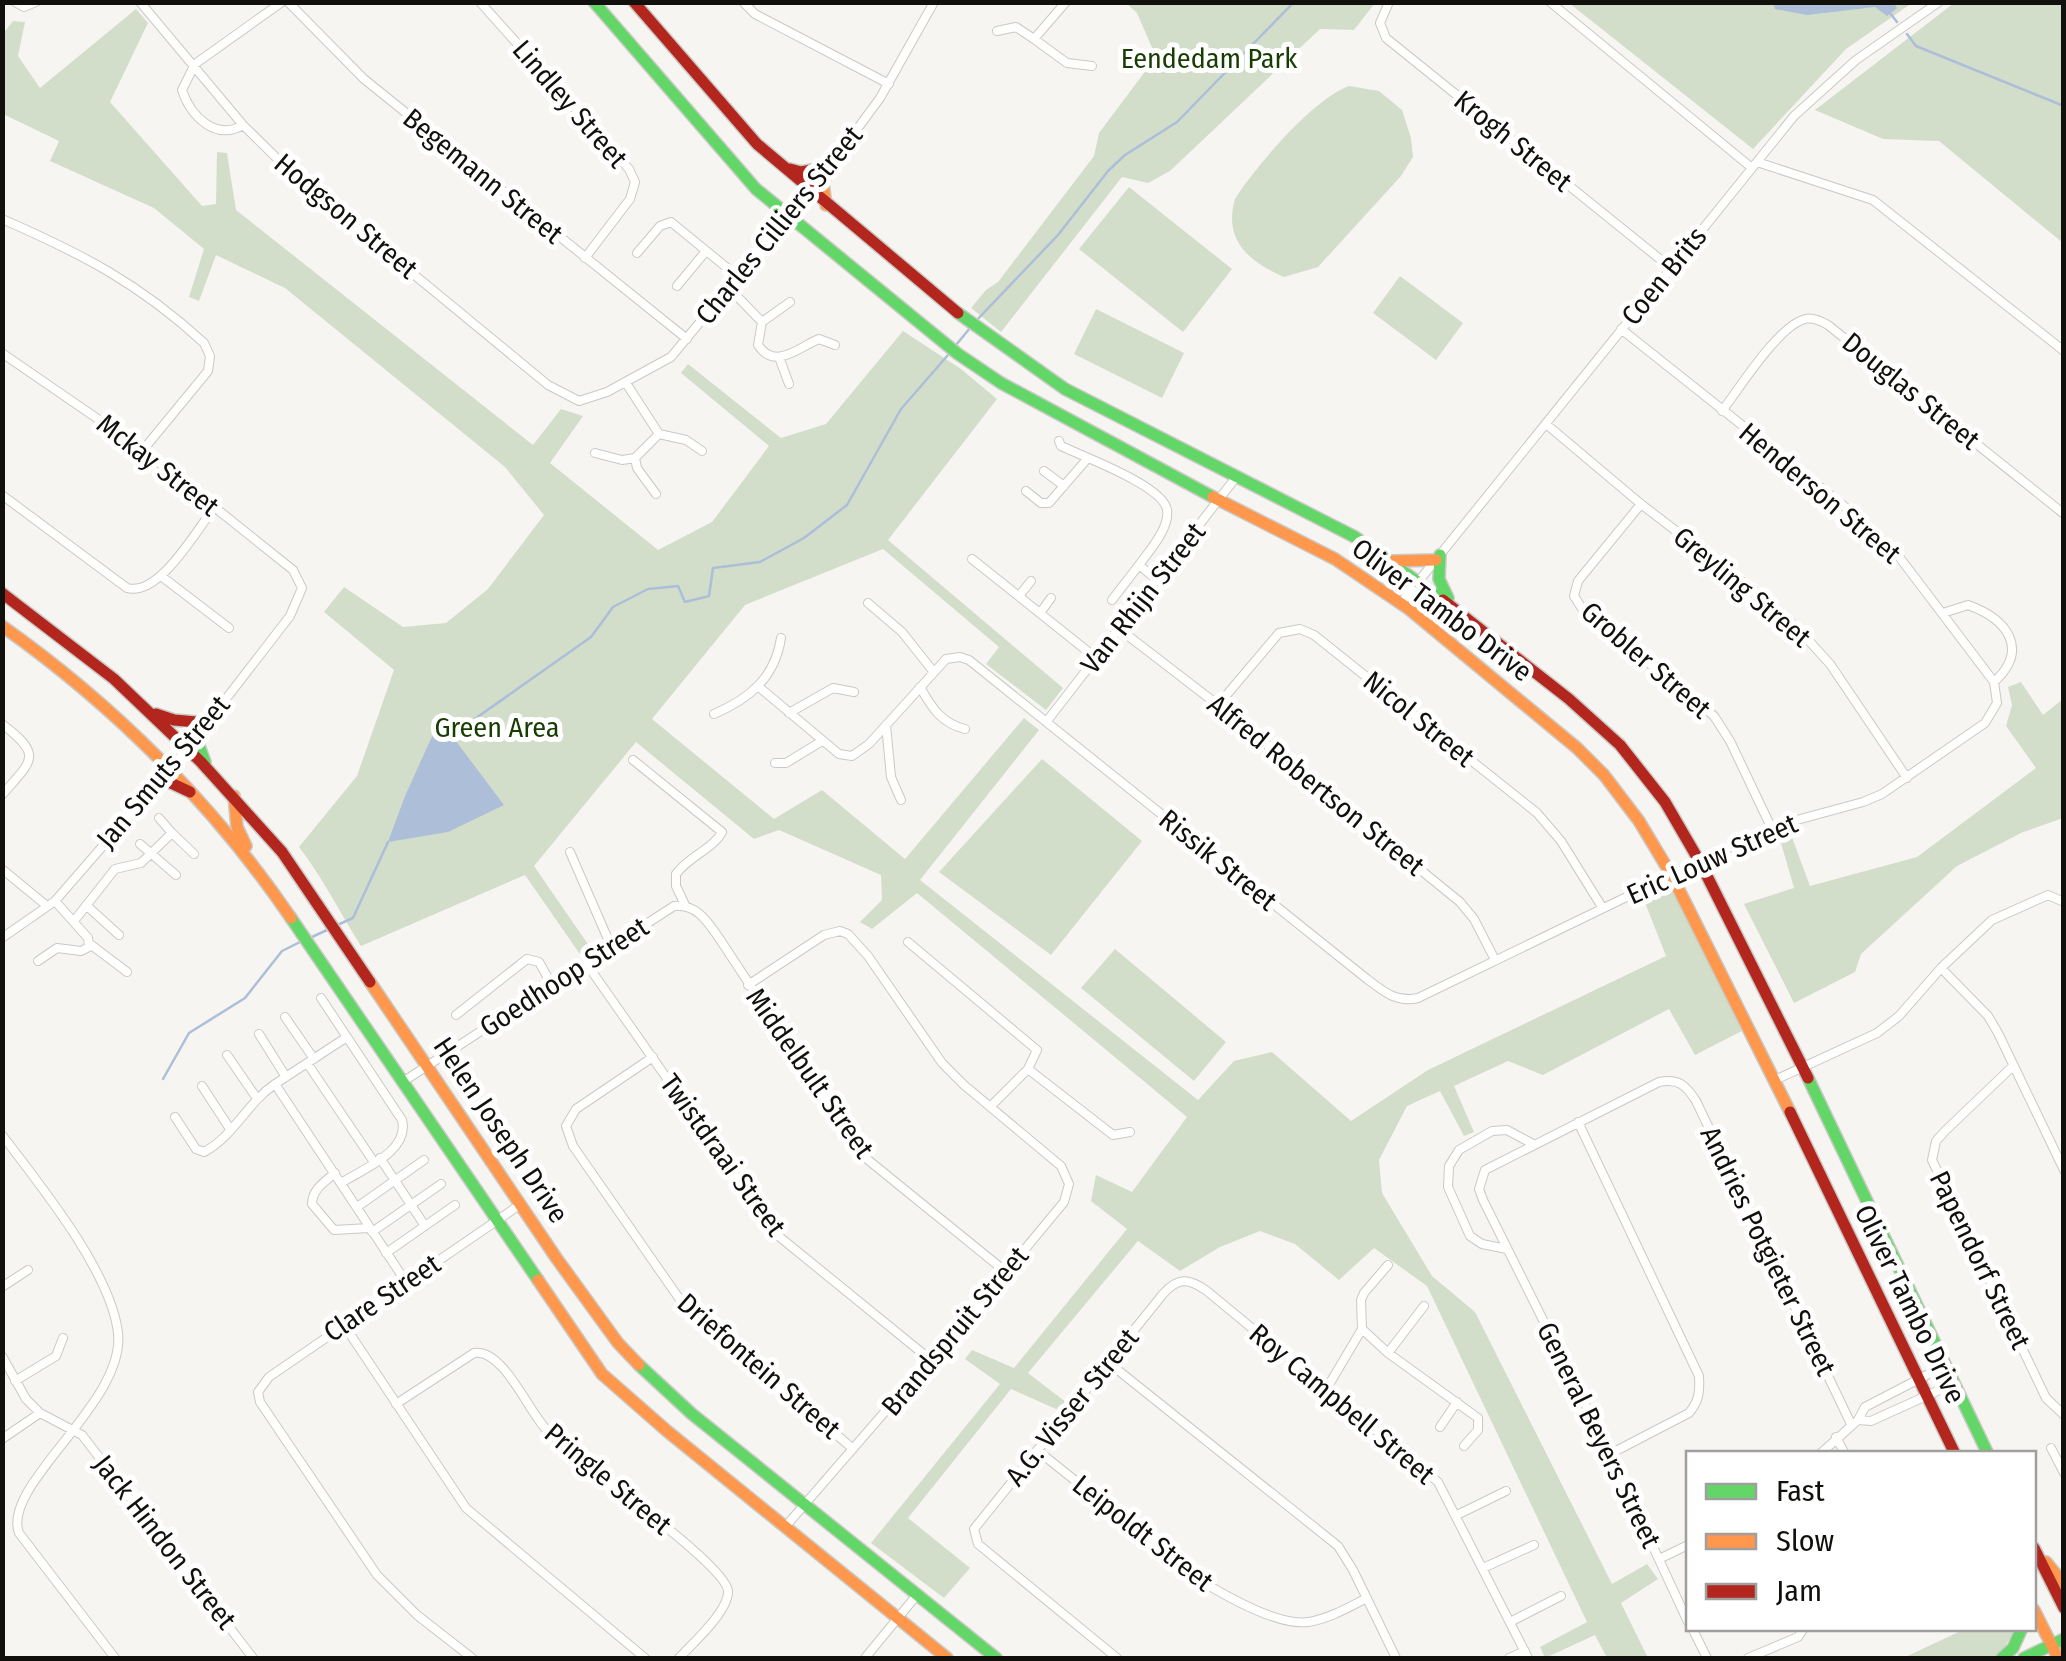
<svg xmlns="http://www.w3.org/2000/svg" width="2066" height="1661" font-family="'Fira Sans Condensed',sans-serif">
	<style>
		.green { fill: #d2deca }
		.water { fill: #acbed8 }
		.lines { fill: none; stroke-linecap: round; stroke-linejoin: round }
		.stream { stroke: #acbed8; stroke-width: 2.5 }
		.street-casing { stroke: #cac9c6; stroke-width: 10 }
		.fast-casing { stroke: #cac9c6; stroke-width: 14 }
		.slow-casing { stroke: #cac9c6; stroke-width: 14 }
		.jam-casing { stroke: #cac9c6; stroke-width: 14 }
		.street { stroke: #fefefd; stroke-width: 8 }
		.fast { stroke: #63d668; stroke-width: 11 }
		.slow { stroke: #ff974d; stroke-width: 11 }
		.jam { stroke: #b3261e; stroke-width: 11 }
		.labels { text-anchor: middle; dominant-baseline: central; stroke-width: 10; stroke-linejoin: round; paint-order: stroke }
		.park-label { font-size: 28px; fill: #173d03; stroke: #fff }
		.street-label { font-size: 28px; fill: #11100d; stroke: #fff }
	</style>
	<rect width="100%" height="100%" fill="#f7f5f1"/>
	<path class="green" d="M1126 3H1375L1354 30 1320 29 1170 171 1148 183 1122 177 1001 332 971 308 986 290 998 282 1094 156 1099 133 1156 57 1137 13Z
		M1569 3H1912L1846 49 1753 149Z
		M1954 3H2063V243L1939 141 1883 139 1815 110Z
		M136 9 148 23 110 102 202 206 216 204 217 152 227 153 236 210 533 445 561 409 583 416 550 463 658 550 712 522 769 446 681 373 688 364 781 438 826 424 903 331 961 369 997 399 888 540 1063 688 1046 710 986 664 999 647 883 549 745 605 652 719 774 819 822 790 905 859 1024 718 1039 730 920 880 1198 1100 1234 1061 1272 1052 1351 1121 1428 1070 1666 956 1644 900 1674 888 1742 1031 1695 1055 1669 1009 1543 1075 1508 1061 1454 1086 1474 1132 1464 1136 1440 1091 1407 1106 1379 1160 1382 1193 1432 1276 1475 1312 1612 1584 1647 1564 1658 1579 1621 1603 1648 1658H1607L1595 1635 1545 1658 1540 1647 1587 1622 1427 1286 1374 1248 1339 1280 1295 1244 1260 1231 1220 1247 1180 1271 1138 1241 1028 1373 1071 1406 1065 1413 1011 1389 908 1518 970 1568 944 1598 871 1543 1000 1384 965 1359 972 1350 1014 1368 1127 1229 1091 1201 1096 1175 1132 1192 1187 1117 917 893 872 929 860 922 882 900 881 875 779 830 754 839 636 742 534 866 594 953 584 960 525 875 361 946C340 913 323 878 299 847L357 776 394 670 324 612 344 587 403 627 446 623 488 589 544 515 505 467 285 288 216 255 199 301 189 297 204 249 154 208 50 161 59 141 3 114V34L13 21 25 22 18 56 40 88Z
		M1349 86 1379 91 1402 110 1411 138 1413 157 1401 176 1318 267 1284 277C1249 262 1223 240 1235 199 1256 166 1313 99 1349 86Z
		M1129 187 1232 269 1183 332 1079 249Z
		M1400 276 1463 323 1436 360 1373 313Z
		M1096 309 1184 353 1162 398 1074 354Z
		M2021 682 2043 715 2063 699V818L2021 833 1957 866 1861 954 1855 972 1794 1003 1744 904 1794 888 1779 836 1790 832 1810 886 1917 857 2036 768 2006 726 2012 705 2008 687Z
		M1042 759 1142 841 1051 955 939 872Z
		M1115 949 1226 1042 1194 1081 1081 988Z
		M1965 1629H2016L1997 1658H1903Z"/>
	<path class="water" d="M1893 2 1897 8 1887 16 1875 7 1807 15 1775 9 1773 3Z
		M446 728 504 805 448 832 388 842 405 796 434 732Z"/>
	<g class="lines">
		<path class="stream" d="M1890 13 1897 22
			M1907 34 1916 46 2064 106
			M975 322 1058 235 1108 171 1125 155 1177 122 1294 2
			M956 345 970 328
			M452 735 591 637 613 607 648 589 678 586 685 602 709 596 713 568 760 562 804 538 847 505 901 409 948 355
			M335 926 353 918 388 842
			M312 937 327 930
			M163 1079 189 1033 245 998 282 951 300 942"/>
		<g class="street-casing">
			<path id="street" d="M15 2 24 7 36 2
				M140 2 243 125 298 179 548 385 579 401 607 392 671 357 833 162 880 98 934 2
				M288 2 364 79 687 339
				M480 2 629 169 635 182 630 199 585 258
				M743 2 755 14 889 84
				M1389 2 1380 23 1386 38 1671 268
				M1550 2 1752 168
				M997 31 1016 27 1034 39 1066 2
				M1034 39 1067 63 1092 66
				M243 125C216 141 191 117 182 90L195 64 282 2
				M1757 162 1873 200 2064 351
				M2 219C82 254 139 283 204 343L210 356 208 371 143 450
				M637 253 660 226 671 222 737 276
				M677 286 706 251
				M728 287 762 322 758 345C775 371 799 347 819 339L835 345
				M762 322 790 302
				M2 353 143 450 293 570 302 588 290 616 188 748 55 901 2 938
				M779 357 789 384
				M626 383 659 434 686 440 702 451
				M1722 411C1739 389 1778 326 1805 319 1813 317 1821 321 1828 325L2064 514
				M1546 424 1641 504 1771 604 1800 631 1830 664 1907 778
				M1059 441 1061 446C1082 456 1164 486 1167 510 1170 528 1149 551 1139 565L1157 580
				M595 453 622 460 635 458
				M1044 471 1064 486
				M1026 491 1041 503H1049L1088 458
				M656 494 637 468 635 458 659 434
				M2 495 127 588C159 597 196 531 214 508
				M1641 504 1578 581 1574 596 1583 610 1714 716 1730 741 1771 827
				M972 559 1096 658
				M161 576 229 628
				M1019 596 1031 581
				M1112 600 1139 565
				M868 603 902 632 933 671
				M1401 603 1794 116 1856 60 1939 2
				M1040 613 1051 598
				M1943 613 1968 605C2007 619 2030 649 1994 682
				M1118 628 1218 705 1460 902 1474 919 1494 958
				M759 687 839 754 852 756 869 744 946 659 960 657 969 660 1367 979C1383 991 1396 1003 1418 998L1771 827 1863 802 1882 794 1985 723 1997 703 1994 682 1897 554 1845 507 1621 329
				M920 687C932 708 941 723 965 729
				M1218 705 1279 633 1300 629 1314 635 1537 813 1561 841 1602 907
				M789 713 833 688 854 692
				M714 714C749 699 775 678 781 638
				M1047 721 1237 476
				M2 724C44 756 32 760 2 795
				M886 725 891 777 901 800
				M633 760 722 832C714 848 688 857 676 874V886L685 905
				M775 763H786L822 741
				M159 818 172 833
				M140 844 176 875
				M570 852 611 946
				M2 869 47 906
				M86 905 119 935
				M74 921 115 869 141 863 172 833 194 854
				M908 942 1037 1050 1028 1069 990 1107
				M90 944 127 972
				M38 961 57 948 81 951 89 947 88 938 55 901
				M586 963 776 1234 932 1361
				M1941 968 1988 1016 1998 1033 2064 1170
				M748 985 824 935 840 931 848 934 868 956 942 1063 964 1085 1061 1166 1069 1184 1064 1202 1006 1272 785 1527
				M321 998 402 1120C410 1151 363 1169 341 1183
				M456 1015 527 959 539 962 552 985
				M285 1017 314 1059
				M259 1034 286 1077
				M347 1037 275 1084 406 1282
				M227 1055 256 1097
				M653 1057 576 1109 566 1126 573 1146 683 1304 852 1448
				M307 1063 374 1162
				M2013 1066 1945 1131 1936 1141 1932 1160 2046 1398 2064 1415
				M1028 1069 1113 1135 1130 1132
				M1775 1080 1877 1033 1899 1016 1941 968 1992 920 2048 895 2064 902
				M404 1081 674 906C697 904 707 921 719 938L862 1155 1006 1272
				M202 1086 230 1129
				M175 1117 196 1149 204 1152C233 1137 247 1103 275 1084
				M1578 1122 1699 1376C1700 1392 1699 1401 1689 1413L1610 1454
				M2 1135C40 1185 111 1272 118 1333 126 1402 1 1485 19 1533L115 1658
				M380 1158 425 1226
				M335 1173C324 1182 312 1190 312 1204L334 1230 369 1228
				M357 1207 424 1160
				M372 1232 441 1184
				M1507 1249 1482 1244 1470 1236 1448 1187 1449 1166 1459 1150 1492 1131 1507 1130 1533 1144
				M386 1253 455 1205
				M2 1287 28 1270
				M344 1325 466 1508 645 1658
				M1362 1329 1388 1353 1478 1418V1430L1464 1446
				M1388 1353 1424 1306
				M2 1356 26 1399 40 1413 82 1435 253 1658
				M1109 1363 1338 1546 1353 1570 1396 1658
				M15 1381 56 1356 63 1338
				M1327 1388 1362 1329 1361 1300 1364 1293 1388 1265
				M396 1404 474 1353C502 1348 527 1408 545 1428 572 1458 726 1564 728 1591 729 1611 692 1644 679 1658
				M1858 1420 1871 1421 1955 1383
				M1440 1427 1457 1402
				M1836 1437 1845 1454
				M2 1439 40 1413
				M2051 1448 2064 1473
				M1037 1450 1198 1579C1224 1595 1278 1626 1308 1622 1329 1619 1349 1607 1367 1598
				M1820 1454 1858 1420 1865 1407 1946 1365
				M1457 1515 1506 1491
				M1659 1559 1688 1545
				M1483 1568 1534 1545
				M1510 1622 1561 1596
				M1688 1622 1610 1454 1483 1200 1479 1189 1485 1170 1659 1082C1678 1078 1686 1085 1696 1101L1851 1424
				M1692 1628 1707 1658
				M472 1658 417 1615 377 1575 260 1402 258 1392 269 1377 521 1204
				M865 1658 916 1596
				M1117 1658 978 1544 974 1529 1163 1294C1178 1277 1189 1278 1207 1291L1438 1482 1528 1658
				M1509 1658 1525 1651
				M1748 1658 1798 1637 1804 1628"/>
		</g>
		<g class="fast-casing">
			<path id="fast" d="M594 2 756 189 958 354 1001 383 1213 497
				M958 313 1065 389 1355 537 1443 600
				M1440 555 1439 579 1448 598
				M196 738 205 762
				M291 918 538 1280
				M1808 1078 1988 1454
				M639 1365 692 1414 996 1658
				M2002 1658 2013 1648 2022 1628
				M2024 1658 2064 1639"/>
		</g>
		<g class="slow-casing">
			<path id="slow" d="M826 205 823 183 831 165
				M1213 497 1335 559 1409 609 1577 748 1604 775 1639 821 1672 876 1790 1112
				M1393 561 1436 560
				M2 626C114 705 214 805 291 918
				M234 796 237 827 246 846
				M370 982 557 1259 618 1343 639 1365
				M538 1280 602 1374 667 1431 947 1658
				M2046 1562 2064 1584
				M2034 1610 2058 1658"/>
		</g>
		<g class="jam-casing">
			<path id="jam" d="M634 2 757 144 958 313
				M790 169 801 172 828 167
				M2 593 114 679 201 762 282 852 370 982
				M1443 600 1569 699 1620 745 1665 802 1701 864 1808 1078
				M156 714 174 720 208 723
				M156 782 171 783 190 792
				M1790 1112 1955 1454
				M2034 1548 2064 1608"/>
		</g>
		<use href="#street" class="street"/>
		<use href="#fast" class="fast"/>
		<use href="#slow" class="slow"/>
		<use href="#jam" class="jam"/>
	</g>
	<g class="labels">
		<g class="park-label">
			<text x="1209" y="58">Eendedam Park</text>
			<text x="497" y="727">Green Area</text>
		</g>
		<g class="street-label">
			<text transform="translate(570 104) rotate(49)">Lindley Street</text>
			<text transform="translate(1513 141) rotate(39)">Krogh Street</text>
			<text transform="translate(483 176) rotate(39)">Begemann Street</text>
			<text transform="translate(346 216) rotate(40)">Hodgson Street</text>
			<text transform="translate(779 225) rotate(-51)">Charles Cilliers Street</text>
			<text transform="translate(1664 276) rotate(-51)">Coen Brits</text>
			<text transform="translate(1911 391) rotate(39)">Douglas Street</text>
			<text transform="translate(158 465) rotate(38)">Mckay Street</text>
			<text transform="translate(1820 493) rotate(40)">Henderson Street</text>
			<text transform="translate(1742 587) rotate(40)">Greyling Street</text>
			<text transform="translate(1143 598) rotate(-52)">Van Rhijn Street</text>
			<text transform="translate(1442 610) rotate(37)">Oliver Tambo Drive</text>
			<text transform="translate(1646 660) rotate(41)">Grobler Street</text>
			<text transform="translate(1419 719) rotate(39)">Nicol Street</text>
			<text transform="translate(163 772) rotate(-50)">Jan Smuts Street</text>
			<text transform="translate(1316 785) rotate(39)">Alfred Robertson Street</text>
			<text transform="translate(1712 859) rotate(-24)">Eric Louw Street</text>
			<text transform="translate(1218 860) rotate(39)">Rissik Street</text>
			<text transform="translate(564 977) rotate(-33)">Goedhoop Street</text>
			<text transform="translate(810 1073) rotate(55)">Middelbult Street</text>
			<text transform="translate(501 1130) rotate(56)">Helen Joseph Drive</text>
			<text transform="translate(723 1155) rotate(54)">Twistdraai Street</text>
			<text transform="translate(1768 1251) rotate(64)">Andries Potgieter Street</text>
			<text transform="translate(1980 1260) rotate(64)">Papendorf Street</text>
			<text transform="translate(382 1298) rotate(-34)">Clare Street</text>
			<text transform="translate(1910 1304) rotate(64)">Oliver Tambo Drive</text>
			<text transform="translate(955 1331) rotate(-50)">Brandspruit Street</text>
			<text transform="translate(759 1366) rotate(41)">Driefontein Street</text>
			<text transform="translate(1342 1404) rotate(40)">Roy Campbell Street</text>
			<text transform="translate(1072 1407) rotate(-51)">A.G. Visser Street</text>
			<text transform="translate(1599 1435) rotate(64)">General Beyers Street</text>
			<text transform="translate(608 1479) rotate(40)">Pringle Street</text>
			<text transform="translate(1143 1533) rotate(38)">Leipoldt Street</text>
			<text transform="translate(165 1542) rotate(52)">Jack Hindon Street</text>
		</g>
	</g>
	<rect width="2066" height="1661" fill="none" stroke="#11100d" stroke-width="10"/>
	<rect x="1686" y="1451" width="350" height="180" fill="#ffffff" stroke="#a09f9e" stroke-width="2.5"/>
	<rect x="1706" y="1484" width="50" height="15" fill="#63d668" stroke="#a09f9e" stroke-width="2.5"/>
	<text x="1776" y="1501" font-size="30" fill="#11100d">Fast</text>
	<rect x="1706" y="1534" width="50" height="15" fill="#ff974d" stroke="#a09f9e" stroke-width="2.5"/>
	<text x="1776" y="1551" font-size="30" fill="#11100d">Slow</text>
	<rect x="1706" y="1584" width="50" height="15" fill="#b3261e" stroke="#a09f9e" stroke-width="2.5"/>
	<text x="1776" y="1601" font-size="30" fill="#11100d">Jam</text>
</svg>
